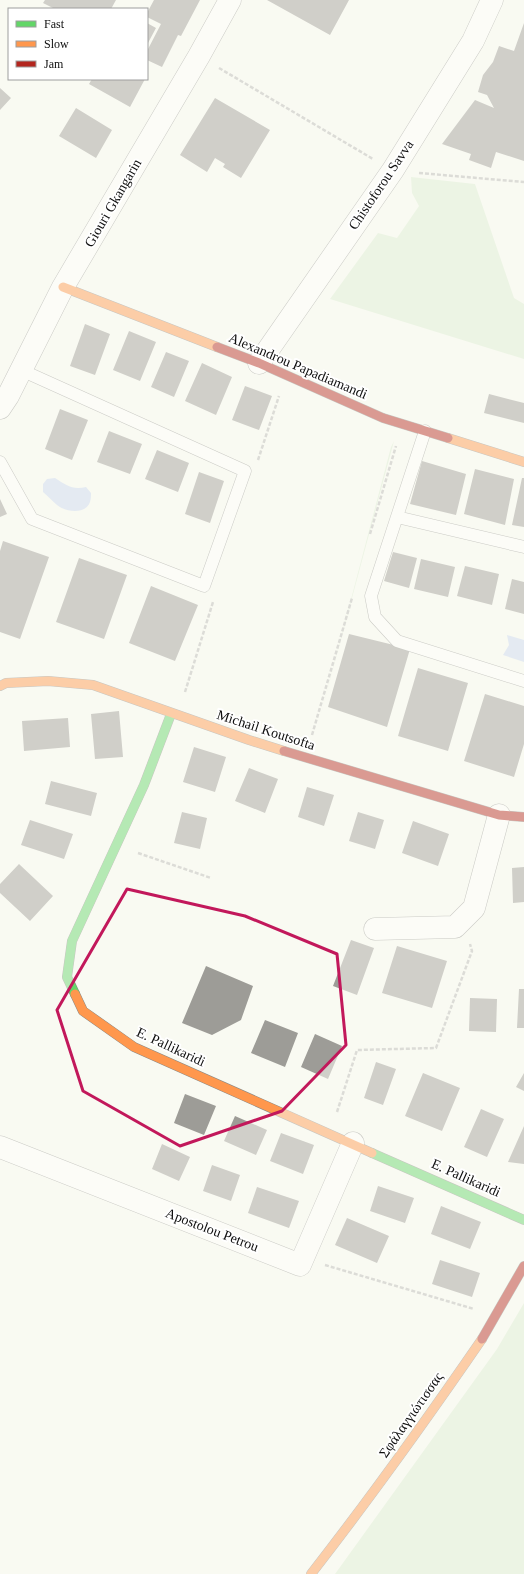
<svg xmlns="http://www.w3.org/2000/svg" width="524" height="1574" font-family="Georgia,serif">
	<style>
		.green { fill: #dceed3 }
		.water { fill: #cad8f1 }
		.building { fill: #9d9c97 }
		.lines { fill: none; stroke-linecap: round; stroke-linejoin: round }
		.lane-casing { stroke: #939490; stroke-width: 13 }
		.street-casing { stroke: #939490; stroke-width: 23 }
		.fast-casing { stroke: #8a8a87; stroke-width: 10 }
		.slow-casing { stroke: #8a8a87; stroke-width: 10 }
		.jam-casing { stroke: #8a8a87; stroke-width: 10 }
		.path { stroke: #b8b8b6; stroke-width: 2.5; stroke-dasharray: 4 2; stroke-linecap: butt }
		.lane { stroke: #fefefd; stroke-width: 12 }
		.street { stroke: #fefefd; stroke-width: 22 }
		.fast { stroke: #63d668; stroke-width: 9 }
		.slow { stroke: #ff974d; stroke-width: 9 }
		.jam { stroke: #b3261e; stroke-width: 9 }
		.marked { fill: none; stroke: #c2185b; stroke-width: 3; stroke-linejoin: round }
		.labels { text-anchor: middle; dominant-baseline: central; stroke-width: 4; stroke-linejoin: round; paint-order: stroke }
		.street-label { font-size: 14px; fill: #0d0d0d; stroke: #fff }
	</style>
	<rect width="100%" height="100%" fill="#f9faf2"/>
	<path class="green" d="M411 177 475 184 514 298 524 304V359L330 299 378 233 397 238 419 206 412 193Z
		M394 441 318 725 391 447Z
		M524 1303V1574H335L497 1349Z"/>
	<path class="water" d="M55 478C66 485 72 490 86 487L91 493C91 495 91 499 90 502 86 515 65 512 57 505 52 501 48 496 43 492V484L47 479Z
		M507 635 524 640V662L503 655 509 645Z"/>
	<path class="building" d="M45 0H116L111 9H55L43 3Z
		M154 0H200L181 36 178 35 162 67 147 60V51L161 24 147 17V13Z
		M267 0H349L330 35Z
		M147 23 156 28 148 43 147 42Z
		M524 23V161L496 152 491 168 469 160 471 154 442 144 475 100 494 108 487 95 478 92 483 75 493 62 499 46 514 51Z
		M92 79H145L130 107 89 84Z
		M0 88 11 98 0 110Z
		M215 98 270 130 241 178 223 167 225 164 215 158 207 172 180 155Z
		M76 108 112 130 96 158 59 136Z
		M85 324 110 334 95 375 70 366Z
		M129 331 156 342 140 381 113 370Z
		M166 352 189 361 174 397 151 387Z
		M202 363 232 377 216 415 185 401Z
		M245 386 272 396 259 430 232 420Z
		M489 394 524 403V423L484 413Z
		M60 409 88 420 72 460 45 449Z
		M109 431 142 444 130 474 97 462Z
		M157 450 189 463 178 492 145 479Z
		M422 461 466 474 456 515 410 504Z
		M475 469 514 479 505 525 464 514Z
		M199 472 224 481 210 523 185 514Z
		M522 478H524V527L512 525Z
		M0 499 7 514 0 517Z
		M3 541 49 557 20 639 0 632V551Z
		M393 552 417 558 409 588 384 581Z
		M79 558 127 575 104 639 56 622Z
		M421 559 455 567 448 597 414 589Z
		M465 566 499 574 492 605 457 596Z
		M512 579 524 582V614L505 609Z
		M151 586 198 605 175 661 129 643Z
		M349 634 410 649 387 727 328 707Z
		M418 668 468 683 448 751 398 736Z
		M485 694 524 706V744L514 777 464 761Z
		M119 711 123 757 95 759 91 714Z
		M68 718 70 747 24 751 22 721Z
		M194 747 226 757 215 792 183 782Z
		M249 768 278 779 265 813 235 801Z
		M51 781 97 793 91 816 45 804Z
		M307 787 334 795 324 826 298 817Z
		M182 812 207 818 200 849 174 843Z
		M358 812 384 820 375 849 349 841Z
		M30 820 73 834 64 859 21 845Z
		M413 821 449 834 438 866 402 853Z
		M19 864 53 896 30 921 0 893V884Z
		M524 867V902L513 903 512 868Z
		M351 940 374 948 357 995 333 986Z
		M397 946 447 961 432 1008 382 993Z
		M206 966 253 986 241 1020 212 1035 182 1023Z
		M519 989H524V1028H517Z
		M470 998 497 999 496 1032 469 1031Z
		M265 1020 298 1033 285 1067 251 1053Z
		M315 1034 342 1046 328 1079 301 1067Z
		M376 1062 396 1069 383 1105 364 1098Z
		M423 1073 460 1088 442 1131 405 1116Z
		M524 1073V1091L516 1087Z
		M185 1094 216 1106 204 1135 174 1123Z
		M481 1109 504 1119 487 1157 464 1147Z
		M235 1116 267 1130 256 1155 224 1141Z
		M524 1126V1164L508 1162Z
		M281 1133 314 1145 303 1174 270 1161Z
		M162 1144 190 1157 179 1181 152 1169Z
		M212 1165 240 1175 231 1201 203 1191Z
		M378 1186 414 1198 405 1223 370 1211Z
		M257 1187 299 1201 289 1228 248 1213Z
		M441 1206 481 1222 470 1249 431 1234Z
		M347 1218 389 1236 377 1263 335 1245Z
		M440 1260 480 1273 472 1297 432 1284Z"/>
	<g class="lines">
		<g class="lane-casing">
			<path id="lane" d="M425 431 371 596 375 617 397 641 524 681
				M0 462 32 519 204 586 245 471 21 370
				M397 517 524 547"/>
		</g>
		<g class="street-casing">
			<path id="street" d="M259 363 393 170 473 41 492 0
				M0 408 8 396 63 287 199 56 230 0
				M375 929 455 927 474 908 499 815
				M0 1147 300 1265 353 1143"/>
		</g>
		<g class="fast-casing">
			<path id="fast" d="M75 994 67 977 72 941 144 785 171 714
				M372 1153 524 1220"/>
		</g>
		<g class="slow-casing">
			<path id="slow" d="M63 287 217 347
				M448 438 524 462
				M0 686 6 683 48 681 93 685 249 740 284 751
				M75 994 83 1011 134 1047 372 1153
				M311 1574C371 1497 427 1419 482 1339"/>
		</g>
		<g class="jam-casing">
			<path id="jam" d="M217 347 259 363 383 418 448 438
				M284 751 499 815 524 817
				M482 1339 524 1266"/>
		</g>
		<path class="path" d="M219 68 373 159
			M419 173 524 182
			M258 460 279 396
			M370 534 396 446
			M185 692 213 602
			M312 735 352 598
			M138 853 211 878
			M337 1112 357 1050 436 1048 472 951 470 944
			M325 1265 474 1309"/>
		<use href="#lane" class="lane"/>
		<use href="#street" class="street"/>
		<use href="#fast" class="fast"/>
		<use href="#slow" class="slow"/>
		<use href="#jam" class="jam"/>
	</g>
	<path d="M0 0H524V1574H0ZM127 889 245 916 337 954 346 1045 282 1111 180 1146 83 1091 57 1010Z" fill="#f9faf2" fill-opacity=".55" fill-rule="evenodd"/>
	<path class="marked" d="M127 889 245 916 337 954 346 1045 282 1111 180 1146 83 1091 57 1010Z"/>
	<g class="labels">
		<g class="street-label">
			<text transform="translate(381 185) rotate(-56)">Chistoforou Savva</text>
			<text transform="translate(113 203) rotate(-60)">Giouri Gkangarin</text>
			<text transform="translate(298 366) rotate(23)">Alexandrou Papadiamandi</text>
			<text transform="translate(266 730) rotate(18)">Michail Koutsofta</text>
			<text transform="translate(171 1047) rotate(25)">E. Pallikaridi</text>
			<text transform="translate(466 1178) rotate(24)">E. Pallikaridi</text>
			<text transform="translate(212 1230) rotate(21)">Apostolou Petrou</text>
			<text transform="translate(411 1415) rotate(-55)">Σφάλαγγιώτισσας</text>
		</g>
	</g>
	<rect x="8" y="8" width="140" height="72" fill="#ffffff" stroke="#9e9e9e"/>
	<rect x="16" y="21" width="20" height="6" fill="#63d668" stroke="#9e9e9e"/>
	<text x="44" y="28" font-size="12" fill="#0d0d0d">Fast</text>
	<rect x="16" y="41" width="20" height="6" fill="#ff974d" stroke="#9e9e9e"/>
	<text x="44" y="48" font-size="12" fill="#0d0d0d">Slow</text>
	<rect x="16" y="61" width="20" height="6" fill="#b3261e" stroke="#9e9e9e"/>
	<text x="44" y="68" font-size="12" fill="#0d0d0d">Jam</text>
</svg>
